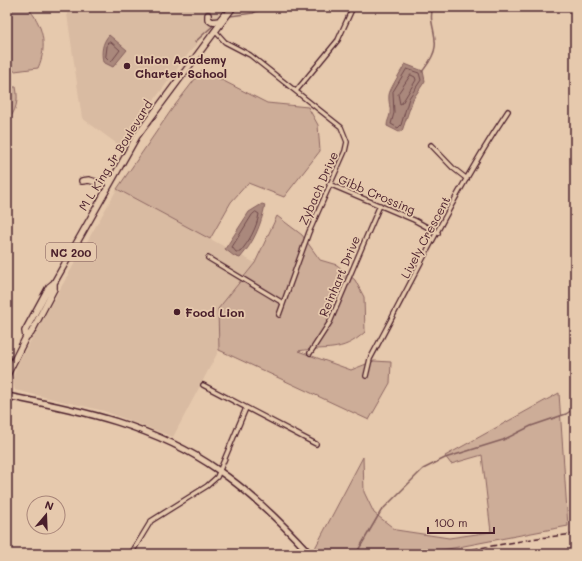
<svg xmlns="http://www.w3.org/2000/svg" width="582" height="561" font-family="Mali,sans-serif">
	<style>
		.built { fill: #d9bba2 }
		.green { fill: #cdad98; stroke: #8c6662 }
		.water { fill: #aa887c; stroke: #845e5c }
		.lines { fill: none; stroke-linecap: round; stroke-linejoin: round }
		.shore { stroke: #70494b; stroke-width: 1 }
		.stream { stroke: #845e5c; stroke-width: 1.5 }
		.street-casing { stroke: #4a1f2b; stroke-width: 6 }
		.secondary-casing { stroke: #4a1f2b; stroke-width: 8 }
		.primary-casing { stroke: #4a1f2b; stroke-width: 8 }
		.street { stroke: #e6c9ad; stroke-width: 3.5 }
		.secondary { stroke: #e6c9ad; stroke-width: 5 }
		.primary { stroke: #e6c9ad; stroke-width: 5.5 }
		.rail { stroke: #4a1f2b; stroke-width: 1.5; stroke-dasharray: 6 3; stroke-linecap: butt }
		.poi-dot { fill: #4a1f2b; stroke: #e6c9ad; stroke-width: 1.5 }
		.labels { text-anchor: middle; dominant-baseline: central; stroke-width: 3.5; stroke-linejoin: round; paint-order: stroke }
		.shield { fill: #e6c9ad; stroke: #795252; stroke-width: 1 }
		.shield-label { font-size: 11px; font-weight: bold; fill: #4a1f2b }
		.poi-label { font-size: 12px; font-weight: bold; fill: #4a1f2b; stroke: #e6c9ad; text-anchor: start }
		.street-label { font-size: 12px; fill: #4a1f2b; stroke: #e6c9ad }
	</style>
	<rect width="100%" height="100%" fill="#e6c9ad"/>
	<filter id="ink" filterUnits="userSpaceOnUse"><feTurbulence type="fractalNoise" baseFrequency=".025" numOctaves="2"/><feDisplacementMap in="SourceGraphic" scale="8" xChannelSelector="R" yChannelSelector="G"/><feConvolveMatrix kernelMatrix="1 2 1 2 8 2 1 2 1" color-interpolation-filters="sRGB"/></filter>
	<g filter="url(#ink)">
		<path class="built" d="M66 7H227L189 53 120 146 82 118Z
			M117 189 255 263 218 309 219 350 173 437 104 411 15 390 12 380 19 361Z"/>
		<path class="green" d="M7 7H27C43 24 48 46 38 68L7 72Z
			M202 70 267 103 308 107 318 125 320 151 284 197 248 183 231 202 210 239 117 189 172 109Z
			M7 87H16C19 101 16 111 7 122Z
			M277 216 302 235 320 260 337 265 355 280 364 297 365 332C341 354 326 346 298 351L351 370 374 361 391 362 390 383 369 420 219 350 218 309 255 263Z
			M559 393 568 526 422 554H318L314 550 363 457 364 492 374 513 396 530 449 538 491 532 482 455 451 464 445 456Z"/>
		<path class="water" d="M109 35 127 50 113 67 103 62C101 52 102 43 109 35Z
			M405 64 423 71 425 81 413 99 402 131 399 132 387 126C387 121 389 119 390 114 391 108 388 101 389 95 389 90 402 70 405 64Z
			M262 204 265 205C261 225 254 242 240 258L234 256 225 249 249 212Z"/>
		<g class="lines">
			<path class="shore" d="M108 42H111L120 50 111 62 106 57Z
				M407 69 419 73 421 80 409 98 401 125 398 128 391 124 394 113 393 92Z
				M411 75 415 77 416 80 402 103 400 104 398 94Z
				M256 212 259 214C257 227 249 242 240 252H236L232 247 252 215Z"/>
			<path class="stream" d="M230 16 253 13 264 7
				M195 42 216 23
				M422 72C427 65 434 57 435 47 437 33 428 22 433 7
				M356 554 381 511 423 469 445 458 503 440 531 426 566 414 575 408"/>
			<g class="street-casing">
				<path id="street" d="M216 32 225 42 250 55 341 127 347 142 345 151 309 232 279 315
					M296 91 338 40 353 7
					M431 145 453 168 467 179
					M329 184 414 220 438 233
					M208 258 283 303
					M310 353 330 322 380 205
					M366 376 370 359C415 276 456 189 508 111
					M203 385 316 444
					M131 554 151 521 207 486 217 477 246 408"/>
			</g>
			<g class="secondary-casing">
				<path id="secondary" d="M7 396C80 410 156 426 218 470 253 494 282 523 310 554"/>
			</g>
			<g class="primary-casing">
				<path id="primary" d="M208 15V19L212 22 219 21 224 15
					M82 181 89 180 99 183 112 179
					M26 337 31 333 54 289V283
					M7 375 26 337 25 331 49 287 54 283 137 136 233 7"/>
			</g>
			<use href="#street" class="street"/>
			<use href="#secondary" class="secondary"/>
			<use href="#primary" class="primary"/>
			<path class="rail" d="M446 554 538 538 575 534"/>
		</g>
	</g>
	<g class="poi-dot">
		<circle cx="127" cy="66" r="4"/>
		<circle cx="177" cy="312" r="4"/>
	</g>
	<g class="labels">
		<rect class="shield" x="46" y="243" width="50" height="18" rx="3"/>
		<g class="shield-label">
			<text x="71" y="252">NC 200</text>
		</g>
		<g class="poi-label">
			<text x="135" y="59">Union Academy<tspan x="135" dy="14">Charter School</tspan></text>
			<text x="185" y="312">Food Lion</text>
		</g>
		<g class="street-label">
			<text transform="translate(115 155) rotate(-58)">M L King Jr Boulevard</text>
			<text transform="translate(318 188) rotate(-66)">Zybach Drive</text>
			<text transform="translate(377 194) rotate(23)">Gibb Crossing</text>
			<text transform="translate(425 237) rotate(-62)">Lively Crescent</text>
			<text transform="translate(339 276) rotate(-67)">Reinhart Drive</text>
		</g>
	</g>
	<rect width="582" height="561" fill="none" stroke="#e6c9ad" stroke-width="24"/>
	<rect x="12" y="12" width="558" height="537" fill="none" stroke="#4a1f2b" stroke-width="1.5" filter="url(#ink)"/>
	<g transform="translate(46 515) rotate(19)"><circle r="19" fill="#e6c9ad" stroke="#a88579"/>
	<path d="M0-3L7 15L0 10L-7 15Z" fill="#4a1f2b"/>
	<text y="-6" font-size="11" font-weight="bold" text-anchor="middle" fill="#4a1f2b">N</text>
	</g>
	<path d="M428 527v6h66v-6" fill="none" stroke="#4a1f2b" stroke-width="2"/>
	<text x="434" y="527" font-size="12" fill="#4a1f2b" stroke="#e6c9ad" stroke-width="3" paint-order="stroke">100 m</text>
</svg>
